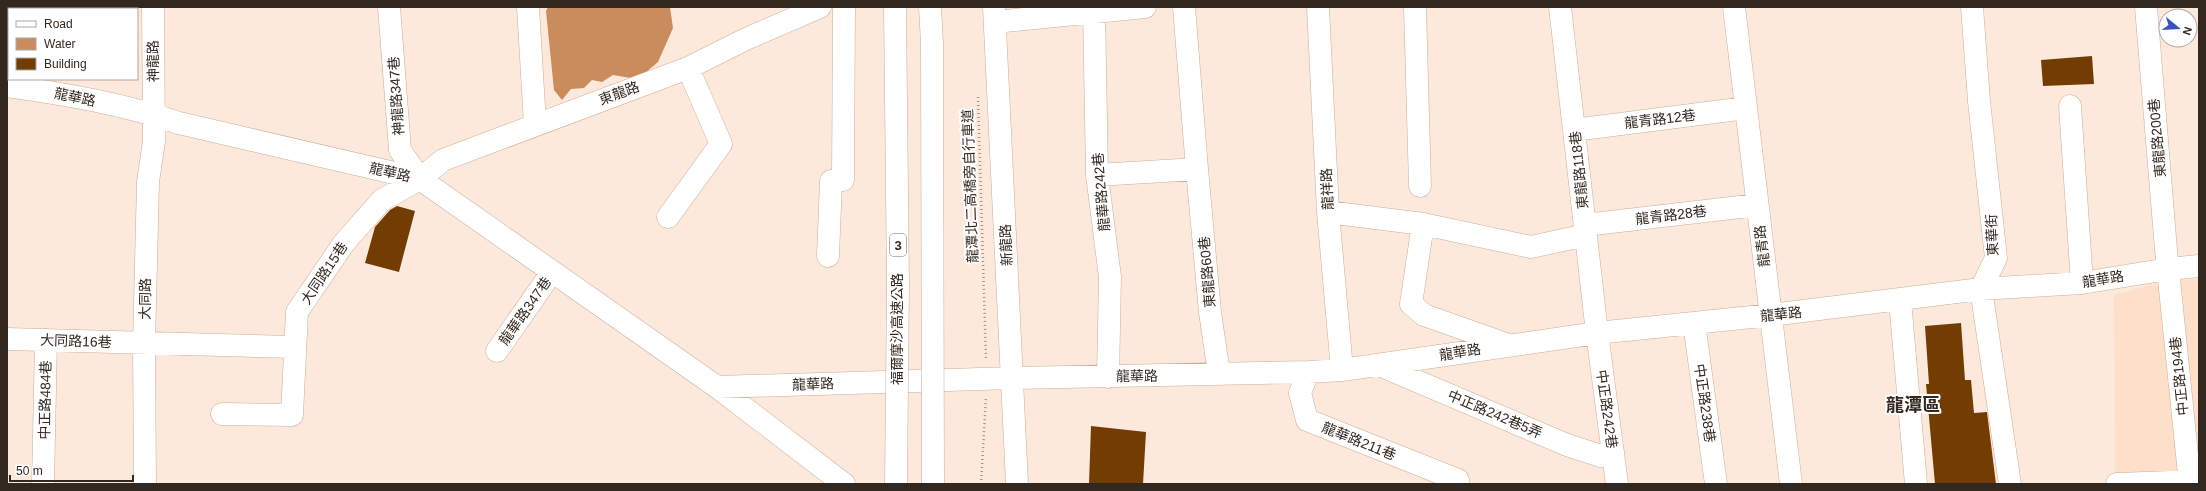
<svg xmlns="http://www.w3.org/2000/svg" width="2206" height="491" font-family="Arial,'Noto Sans TC',sans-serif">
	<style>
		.built { fill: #fedfc9 }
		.water { fill: #ca8c5c }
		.building { fill: #733c02 }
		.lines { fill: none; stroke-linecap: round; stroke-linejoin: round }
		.minor-casing { stroke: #cbad97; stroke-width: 23 }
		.path { stroke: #a19186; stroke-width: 2.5; stroke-dasharray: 1 3; stroke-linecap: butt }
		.minor { stroke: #fff; stroke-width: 22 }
		.highway-bridge-casing { stroke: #cbad97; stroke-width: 23; stroke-linecap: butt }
		.highway-bridge { stroke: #fff; stroke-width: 22 }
		.labels { text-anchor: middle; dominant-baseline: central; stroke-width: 4; stroke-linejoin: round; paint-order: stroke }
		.shield { fill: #fff; stroke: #706862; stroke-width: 1 }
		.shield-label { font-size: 13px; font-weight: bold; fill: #33281f }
		.street-label { font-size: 14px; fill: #33281f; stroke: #fff }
		.district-label { font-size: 18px; font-weight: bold; fill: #33281f; stroke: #fff }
	</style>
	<rect width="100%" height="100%" fill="#fce9db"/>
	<path class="built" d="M2199 279V484H2115L2114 295 2170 280Z"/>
	<path class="water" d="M548 7H670L673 28 658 62 644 74 631 78 613 75 602 82 592 80 584 88 571 89 562 100 554 90 546 11Z"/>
	<path class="building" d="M2092 56 2094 84 2043 86 2041 60Z
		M397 206 415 211 399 272 365 263 375 227 390 210Z
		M1961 323 1965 380H1971L1974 413 1987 412 1996 484H1935L1926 384H1929L1925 326Z
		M1091 426 1146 432 1143 484H1089Z"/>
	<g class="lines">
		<g class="minor-casing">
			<path id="minor" d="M389 7 400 150 420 179
				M528 7 535 124
				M994 7 1017 484
				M1094 7 1097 175 1110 277 1108 377
				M1184 7 1197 169
				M1318 7 1328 212 1342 370
				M1415 7 1420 186
				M1560 7 1597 333 1617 484
				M1734 7 1791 484
				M1972 7 1979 101 1996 258 1981 289 2010 484
				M2146 7 2166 250 2190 484
				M995 22 1145 7
				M7 86C65 94 124 104 179 123L420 179 717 387 844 484
				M2070 106 2082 283
				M1574 130 1746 108
				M1097 175 1197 169 1210 312 1219 374
				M1328 212 1423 224 1531 247 1586 235
				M668 217 721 144 688 68
				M1423 224 1411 304 1424 315 1506 344
				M1585 225 1757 205
				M828 256 831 181 843 180 844 7
				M1900 300 1916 484
				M1694 323 1716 484
				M7 339 294 347
				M497 351 552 272
				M1379 365 1567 445 1601 456 1613 452
				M1308 372 1300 393 1307 420 1458 480
				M717 387 1013 378 1308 372 1342 370 1597 333 1771 315 1981 289 2082 283 2168 269 2199 266
				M222 414 292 415 297 312 344 243 382 200 420 179 443 160 688 68 746 39 820 7
				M43 484 46 340
				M145 484 144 344 148 182 154 141 153 7
				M2117 484 2199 481"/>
		</g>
		<path class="path" d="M978 97 986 360
			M981 484 986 397"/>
		<use href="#minor" class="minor"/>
		<g class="highway-bridge-casing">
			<path id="highway-bridge" d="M895 7 898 285 896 484
				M930 7 932 43 933 484"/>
		</g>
		<use href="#highway-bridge" class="highway-bridge"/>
	</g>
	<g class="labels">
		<rect class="shield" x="890" y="234" width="16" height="22" rx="3"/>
		<g class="shield-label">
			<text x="898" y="245">3</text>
		</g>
		<g class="street-label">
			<text transform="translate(153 61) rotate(-91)">神龍路</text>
			<text transform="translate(619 93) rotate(-20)">東龍路</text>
			<text transform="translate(396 96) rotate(-94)">神龍路347巷</text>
			<text transform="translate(75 97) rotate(12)">龍華路</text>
			<text transform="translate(1660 119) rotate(-7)">龍青路12巷</text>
			<text transform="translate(2157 138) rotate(-95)">東龍路200巷</text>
			<text transform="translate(1579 170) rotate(-96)">東龍路118巷</text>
			<text transform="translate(390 172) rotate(13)">龍華路</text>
			<text transform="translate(970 186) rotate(-92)">龍潭北二高橋旁自行車道</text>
			<text transform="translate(1327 189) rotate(-93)">龍祥路</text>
			<text transform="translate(1101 192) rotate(-95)">龍華路242巷</text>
			<text transform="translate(1671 215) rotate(-7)">龍青路28巷</text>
			<text transform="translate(1992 235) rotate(-93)">東華街</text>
			<text transform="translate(1006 245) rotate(-93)">新龍路</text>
			<text transform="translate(1762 246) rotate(-97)">龍青路</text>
			<text transform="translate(1207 272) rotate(-95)">東龍路60巷</text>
			<text transform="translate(324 273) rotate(-56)">大同路15巷</text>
			<text transform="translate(2103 279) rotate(-9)">龍華路</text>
			<text transform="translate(145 299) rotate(-89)">大同路</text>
			<text transform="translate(525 311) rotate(-55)">龍華路347巷</text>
			<text transform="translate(1781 314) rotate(-6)">龍華路</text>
			<text transform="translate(897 329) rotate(-90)">福爾摩沙高速公路</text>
			<text transform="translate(76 341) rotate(2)">大同路16巷</text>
			<text transform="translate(1460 352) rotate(-9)">龍華路</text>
			<text transform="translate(1137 376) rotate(-1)">龍華路</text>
			<text transform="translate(2179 376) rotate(-96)">中正路194巷</text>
			<text transform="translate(813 384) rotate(-2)">龍華路</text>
			<text transform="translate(45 400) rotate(-89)">中正路484巷</text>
			<text transform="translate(1705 403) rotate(82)">中正路238巷</text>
			<text transform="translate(1607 409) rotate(82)">中正路242巷</text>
			<text transform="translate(1495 414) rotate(23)">中正路242巷5弄</text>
			<text transform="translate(1359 441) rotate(22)">龍華路211巷</text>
		</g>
		<g class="district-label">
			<text x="1913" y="405">龍潭區</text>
		</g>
	</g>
	<rect width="2206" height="491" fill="none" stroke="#33281f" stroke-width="16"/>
	<rect x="8" y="8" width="130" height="72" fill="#ffffff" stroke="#ada9a5"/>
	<rect x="16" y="21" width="20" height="6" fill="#ffffff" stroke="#ada9a5"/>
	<text x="44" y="28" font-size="12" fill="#33281f">Road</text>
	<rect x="16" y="38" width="20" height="12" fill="#ca8c5c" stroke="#ada9a5"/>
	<text x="44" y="48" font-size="12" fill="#33281f">Water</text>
	<rect x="16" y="58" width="20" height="12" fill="#733c02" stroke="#ada9a5"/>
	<text x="44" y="68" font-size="12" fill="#33281f">Building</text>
	<g transform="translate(2178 28) rotate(108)"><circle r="19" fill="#ffffff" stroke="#ada9a5"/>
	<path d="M0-3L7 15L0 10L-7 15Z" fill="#3452c3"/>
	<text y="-6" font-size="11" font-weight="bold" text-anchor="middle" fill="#33281f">N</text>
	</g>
	<path d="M10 475v6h123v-6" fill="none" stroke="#33281f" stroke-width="2"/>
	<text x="16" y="475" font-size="12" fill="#33281f" stroke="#ffffff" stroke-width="3" paint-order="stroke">50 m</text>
</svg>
